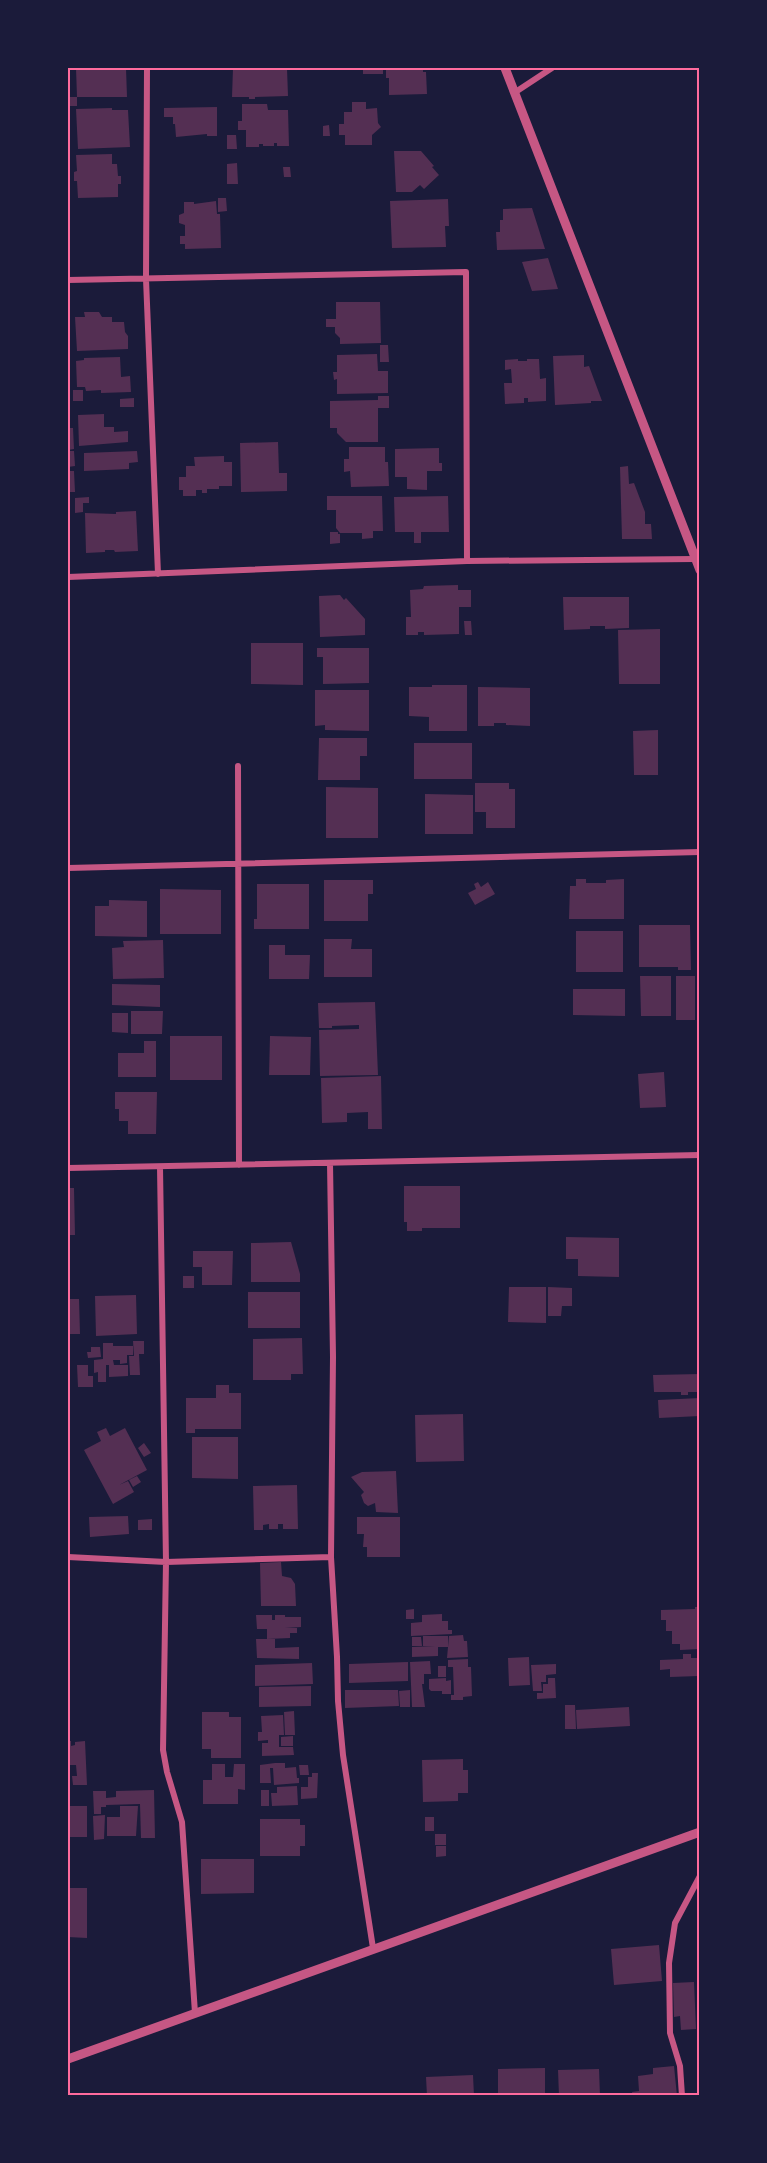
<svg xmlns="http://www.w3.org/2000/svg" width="767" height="2163" font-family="'Source Sans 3',sans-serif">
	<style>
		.building { fill: #542f53 }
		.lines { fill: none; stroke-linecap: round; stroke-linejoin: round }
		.minor { stroke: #c65784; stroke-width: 6 }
		.tertiary { stroke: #c65784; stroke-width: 9 }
		.neatline { fill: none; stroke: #ff6b9d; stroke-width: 2 }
	</style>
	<rect width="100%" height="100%" fill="#1b1b3a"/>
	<path class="building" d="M76 68H126L127 97H77Z
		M233 68H287L288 96 255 97V99H249V97H232Z
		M363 68H383V74H363Z
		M386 68H423V72H426L427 94 389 95V78H386Z
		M69 97H77V106H69Z
		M352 102H366V109L377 108 378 123 381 127 372 135V145H345V135H339V124H344V112H352Z
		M242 104H267L268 110H288L289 146H277V143H274V146H263V144H259V147H246V130H238V121H242Z
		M217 107V136H207V134L176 137 175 124H173V117H164V108Z
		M112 108V110H128L130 147 78 149 76 109Z
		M329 125 330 136H323V126Z
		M227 135H236L237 149H227Z
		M394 151H421L434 166 432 167 439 175 424 189 420 185 412 192H396Z
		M112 154V164H117L118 176H121V184H118V197L78 198 77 181H74V172L77 171 76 155Z
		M237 163 238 184H227V164Z
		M283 167H290L291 177H284Z
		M218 198H226L227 211 218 212Z
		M448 199 449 226H445L446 247 392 248 390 201Z
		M216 201 217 214H220L221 248 185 249V244H180V236H185V225L179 223V215L184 213V202H194V204Z
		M532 208 545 249 497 250 496 232H500V220H503V209Z
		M548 258 558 289 532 291 522 262Z
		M336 302H380L381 343 340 344V338L335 333V327H326V319H336Z
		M84 312H99L102 317H112V322H124L125 332 128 336V349L77 351 75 317H85Z
		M380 345H388L389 362H380Z
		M377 354 378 371H388V393L337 394V379L334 380 333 372H337V355Z
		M584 355V367L589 366 602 401H591V403L555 405 553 356Z
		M120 357 121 377 130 376 131 392 101 393V390L86 391 85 387H77L76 361 84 360V358Z
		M518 359V361H527V359H539L540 379 546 378V401L528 402V398H524V403L505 404 504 383H512L511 369 505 370V360Z
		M73 390H83V401H73Z
		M378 396H389V408H378V442H346L337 433V428H330V401L378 400Z
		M134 398V407H120V399Z
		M104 414V427H114V432L128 431V442L79 446 78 415Z
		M68 428H73L74 449 68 450Z
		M278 442 279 473H287V491L241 492 240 443Z
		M349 447H385V462H388L389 486 351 487 350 471 344 472V459H349Z
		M439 448V463H442V471H427V490L407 489V477H395V449Z
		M68 451H74L75 466 68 467Z
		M137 451 138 462 129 463V469L84 471V453Z
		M224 456V462H232V486H219V489H207V493H202V490H196V496H183V490H179V477H186V466H195L194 457Z
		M628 466 629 484 634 483 645 512V524H651L652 539H622L620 467Z
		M68 471H74L75 492H68Z
		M327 496H382L383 531H373V538L362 539V533H340L336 528V510H327Z
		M448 496 449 532H421V543H414V532H395L394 497Z
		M89 497V503H83V512L75 513V498Z
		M136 511 138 551 115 552 114 550H105V552L86 553 85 513 116 514V512Z
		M330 532H338V534H340V543L330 544Z
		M458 585V590H471V607H459V634L424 635V632H418V635H406V617H411L410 590 423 589 424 586Z
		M340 595 344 600 346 598 365 619V635L320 637 319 596Z
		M563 597H629V628L605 629V626H590V629L564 630Z
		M464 621H471L472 635H465Z
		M660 629V684H619L618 630Z
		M251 643H303V685L251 684Z
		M317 648H369V683L323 684V657H317Z
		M432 685H467V731H429V717L409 716V687H432Z
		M478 687 530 688V726L506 725V723H494V726H478Z
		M315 690H369V731L325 730V725L315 726Z
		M658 730V775H634L633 731Z
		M319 738H367V756H360V780H318Z
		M414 743H472V779H414Z
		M475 783H509V789H515V828H486V812H475Z
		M326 787 378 788V838H326Z
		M425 794 473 795V834H425Z
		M576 879H586V883H606V880L624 879V919H569L570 886H576Z
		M324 880H373V894H368V921H324Z
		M478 882 481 887 488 882 495 894 475 905 468 893 476 889 474 884Z
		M257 884H309V929H254V919H257Z
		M160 889 221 890V934H160Z
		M109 900 147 901V937L95 936V906H109Z
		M639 925H690L691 970H678V967H639Z
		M576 931H623V972H576Z
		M324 939H352L351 949H372V977H324Z
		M163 940 164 978 113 979 112 948 124 947 123 941Z
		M269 945H285V955H310L309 979H269Z
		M640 976H671V1016H641Z
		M676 976H695V1020H676Z
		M112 984 160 985V1007L112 1005Z
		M573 989H625V1016L573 1015Z
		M375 1002 378 1075 320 1076 319 1030 359 1029V1025L332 1026V1028H319L318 1003Z
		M131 1011H163L162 1034H131Z
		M112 1013H128V1033L112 1032Z
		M170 1036H222V1080H170Z
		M270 1036 311 1037 310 1075H269Z
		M144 1041H156V1077H118V1053H144Z
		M664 1072 666 1107 640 1108 638 1074Z
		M381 1076 382 1129H368V1112L347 1113V1122L322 1123 321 1078Z
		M115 1092H157L156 1134H128V1121H119V1109H115Z
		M404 1186H460V1228H422V1231H407V1222H404Z
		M68 1188H74L75 1235H68Z
		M566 1237 619 1238V1277L578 1276V1259H566Z
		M291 1242 300 1274V1282H251V1243Z
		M193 1251H233L232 1285H202V1267H193Z
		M183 1276H194V1288H183Z
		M509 1287H546V1323L508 1322Z
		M548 1287 572 1288V1306H562L561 1316H548Z
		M248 1292H300V1328H248Z
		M136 1295 137 1334 96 1336 95 1296Z
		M68 1299H79L80 1334H68Z
		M302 1338 303 1374H291V1380H253V1339Z
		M133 1341H144V1354H139L140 1375H130L129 1356H134Z
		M103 1343H113V1346H133V1355H127V1363L120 1364V1360H113L114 1365H128V1376L109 1377V1365H106V1382H98V1372L94 1373V1360L103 1359Z
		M91 1347H100L101 1357 88 1358 87 1352H91Z
		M77 1365H88V1376H93V1387H78Z
		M700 1374V1392H688V1395H681V1392H654L653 1375Z
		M216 1385H229V1393H241V1429H195V1433H186V1398H216Z
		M700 1398V1416L659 1418 658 1400Z
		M463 1414 464 1461 416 1462 415 1415Z
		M106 1428 110 1436 125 1428 147 1470 119 1485 128 1481 134 1492 113 1504 84 1450 101 1441 97 1432Z
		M192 1437H238V1479L192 1478Z
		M144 1443 151 1453 144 1457 138 1448Z
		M396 1471 398 1513 376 1512 375 1503 368 1506 364 1503 361 1495 364 1492 351 1477 362 1472Z
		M137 1476 141 1482 133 1487 129 1480Z
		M297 1485 298 1529H283V1524H278V1529H269V1524L263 1525V1530H254L253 1486Z
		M128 1516 129 1534 90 1537 89 1517Z
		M357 1517H400V1557H367V1547H363L364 1534H357Z
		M152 1519V1530H138V1520Z
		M281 1562 282 1576 291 1578 295 1584 296 1606H261L260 1563Z
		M695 1607H700V1649L680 1650V1644H672V1631H666V1620H661V1610L695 1609Z
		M414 1609V1619H406V1610Z
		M442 1614V1621H448V1630H452V1634L411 1636V1623L422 1622V1615Z
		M256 1615H272V1620H275V1615H285V1617H301V1627L285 1628H297V1633H290V1638L267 1639V1629H257Z
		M463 1635 464 1641H467L468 1657 447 1658 449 1636Z
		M423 1636H448V1647L423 1646Z
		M412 1637H421L422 1646H412Z
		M256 1639H275V1648L299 1647V1659L257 1658Z
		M438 1646V1656L412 1657V1647Z
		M683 1654H691V1658H698L699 1676 670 1677V1669L660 1670V1660L683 1659Z
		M529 1657 530 1685 509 1686 508 1658Z
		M468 1659V1667H471L472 1696 463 1697V1700H451V1695H454L453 1667H448V1660Z
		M430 1661 431 1674H424V1684H422L425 1707H412L410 1662Z
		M408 1662V1681L349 1683V1664Z
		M312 1663 313 1684 255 1686V1665Z
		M556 1664V1674L546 1675V1682H541L542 1691H533L531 1665Z
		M438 1666H446V1677H438Z
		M446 1678V1681L451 1680V1694H442V1691H431L429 1689V1679Z
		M548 1678H555L556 1698 537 1699V1693H543V1684H548Z
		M311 1686V1706L259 1707V1687Z
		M345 1690H398L399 1706 345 1708Z
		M410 1690V1707H400L399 1691Z
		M565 1705H575L576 1729H565Z
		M629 1707 630 1726 577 1729 576 1710Z
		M294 1711 295 1735H285L284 1712Z
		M202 1712H229V1717H241V1758H211V1749H202Z
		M283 1715 284 1735H279V1747H293L294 1755 262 1756V1743H268V1740L258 1741V1732H262L261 1716Z
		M293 1736V1746H281V1737Z
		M68 1741H71V1746L75 1745V1742L85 1741 87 1785H73L72 1776H77L76 1765H68Z
		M463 1759V1770H468V1793H458V1801L423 1802 422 1760Z
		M275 1763H285V1768L296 1767 297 1778H299V1783L274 1785 273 1768H270L271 1783H260V1765Z
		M212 1764H225V1777H233L234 1764H245V1790L238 1789V1804H203V1780H212Z
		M299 1765H308L309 1775H300Z
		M312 1773H318L317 1798 301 1799V1787H308V1777H312Z
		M297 1786 298 1805 272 1806 271 1793H277V1787Z
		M154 1790 155 1838H141L140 1804 106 1805V1807H101V1814H94L93 1791H106V1798L116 1797V1791Z
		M261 1790H269V1806H261Z
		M68 1806H87V1837H68Z
		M120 1806H138L136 1836H107V1817H120Z
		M105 1815 104 1839 94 1840 93 1816Z
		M425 1817H434V1831H425Z
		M260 1819H300V1825H305V1846H300V1856H260Z
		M435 1834H446V1845H435Z
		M436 1846H446V1856L436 1857Z
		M201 1859H254V1893L201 1894Z
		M68 1888H87V1938L68 1937Z
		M659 1945 662 1981 614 1985 611 1949Z
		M694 1982 696 2029 681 2030 680 2016 674 2017 673 1983Z
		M674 2066 677 2096H633L632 2092 639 2091 638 2076 653 2074V2068Z
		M545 2068V2096H498V2069Z
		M599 2069 600 2096H559L558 2070Z
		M473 2075 474 2096H427L426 2077Z"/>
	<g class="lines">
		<path class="minor" d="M147 68 146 279 158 574
			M514 93 552 68
			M68 280 466 272 467 561
			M68 577 467 561 695 559
			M238 766 239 1165
			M68 868 700 852
			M330 1163 333 1357 331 1557 337 1657 338 1701 343 1755 373 1948
			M160 1167 166 1562 163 1750 167 1772 182 1822 195 2013
			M68 1168 700 1155
			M68 1557 166 1562 331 1557
			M682 2096 680 2066 670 2033 669 1963 675 1923 700 1876"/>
		<path class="tertiary" d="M505 68 700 570
			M68 2059 700 1832"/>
	</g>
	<rect width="767" height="2163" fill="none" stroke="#1b1b3a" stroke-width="138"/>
	<rect x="69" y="69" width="629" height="2025" class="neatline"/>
</svg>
